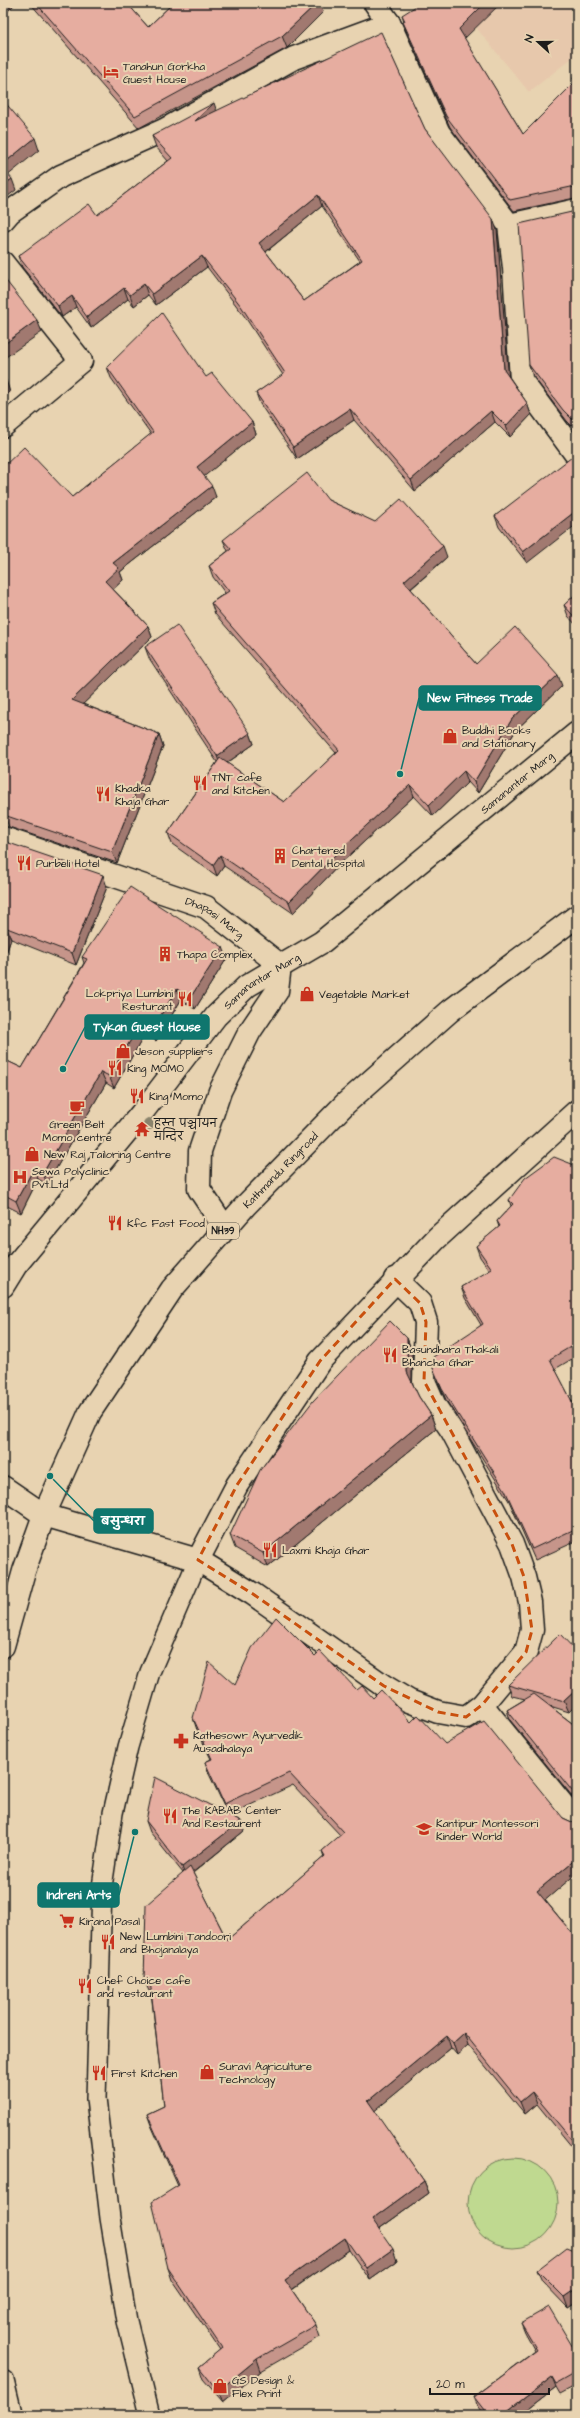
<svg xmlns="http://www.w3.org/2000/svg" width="580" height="2418" font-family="'Architects Daughter','Playpen Sans Deva',sans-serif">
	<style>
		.built { fill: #e7c8ac }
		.green { fill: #bfd990; stroke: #6e7a56 }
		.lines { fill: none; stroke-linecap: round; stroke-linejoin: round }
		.lane-casing { stroke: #1c1c1c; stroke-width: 22 }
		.street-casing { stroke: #1c1c1c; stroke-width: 25 }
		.highway-casing { stroke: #1c1c1c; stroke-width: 25 }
		.lane { stroke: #e8d3b1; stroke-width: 19 }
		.street { stroke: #e8d3b1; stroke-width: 22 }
		.highway { stroke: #e8d3b1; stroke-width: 22 }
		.tree { fill: #8a836c }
		.wall { fill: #c6958a; stroke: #1c1c1c; fill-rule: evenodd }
		.shaded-wall { fill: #a17970; stroke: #1c1c1c }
		.building { fill: #e6ada0; stroke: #1c1c1c; fill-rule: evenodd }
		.marked { fill: none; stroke: #c9500e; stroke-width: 3; stroke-dasharray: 8 5; stroke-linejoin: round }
		.labels { text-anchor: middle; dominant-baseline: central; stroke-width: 4; stroke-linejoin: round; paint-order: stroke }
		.shield { fill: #e8d3b1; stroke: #595349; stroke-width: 1 }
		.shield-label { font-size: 10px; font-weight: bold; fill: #1c1c1c }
		.poi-label { font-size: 11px; fill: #1c1c1c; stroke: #e8d3b1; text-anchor: start }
		.street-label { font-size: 11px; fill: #1c1c1c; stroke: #e8d3b1 }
		.leader { fill: none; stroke: #0f766e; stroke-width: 1.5 }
		.callout-dot { fill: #0f766e; stroke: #e8d3b1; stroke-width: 1.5 }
		.callout { fill: #0f766e; stroke: #0f766e; stroke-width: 1.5 }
		.callout-label { font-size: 12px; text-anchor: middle; font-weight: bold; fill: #fff }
	</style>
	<rect width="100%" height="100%" fill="#e8d3b1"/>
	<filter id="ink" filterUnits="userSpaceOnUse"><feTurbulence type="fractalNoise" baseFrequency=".025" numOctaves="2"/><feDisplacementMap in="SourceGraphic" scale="8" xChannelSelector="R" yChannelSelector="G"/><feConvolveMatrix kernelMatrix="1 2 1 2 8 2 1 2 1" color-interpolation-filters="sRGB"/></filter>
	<g filter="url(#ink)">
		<path class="built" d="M456 3H577V54L529 92Z"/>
		<path class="green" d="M468 2203a45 45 0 1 1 90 0a45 45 0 1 1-90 0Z"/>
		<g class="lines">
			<g class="lane-casing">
				<path id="lane" d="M150 2415 127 2321 110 2218 96 2099 102 1887 113 1813 128 1747 150 1672 198 1560"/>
			</g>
			<g class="street-casing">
				<g id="street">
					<path d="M375 3 389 23 439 133 509 225 514 268 521 380 577 456"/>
					<path d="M3 220 10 212 61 176 164 130 294 58 389 23"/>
					<path d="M509 225 577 210"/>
					<path d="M3 263 81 361 3 426"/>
					<path id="s1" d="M3 838 206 907 280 965 277 991 250 1031 220 1091 200 1151 199 1189 225 1228"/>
					<path d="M395 1279 420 1303 426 1322 424 1381 435 1406 452 1431 512 1544 524 1577 530 1602 532 1630 526 1652 482 1705"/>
					<path id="s2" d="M3 1286 16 1265 141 1114 216 1016 247 986 322 942 577 733"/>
					<path d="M3 1487 44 1515 198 1560 237 1485 320 1361 437 1238 577 1111"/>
					<path d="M198 1560 253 1594 384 1686 409 1701 438 1712 466 1717 482 1705 577 1822"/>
				</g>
			</g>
			<g class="highway-casing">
				<g id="highway">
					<path id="s3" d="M3 1646 24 1571 44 1515 90 1412 172 1289 246 1205 345 1104 450 1011 577 916"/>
					<path d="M3 2382 11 2415"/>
				</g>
			</g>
			<use href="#lane" class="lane"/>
			<use href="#street" class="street"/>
			<use href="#highway" class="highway"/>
		</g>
		<circle class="tree" cx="149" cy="1124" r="6"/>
		<path class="wall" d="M30 3H127L148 27 173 3H320L323 12 287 48 139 128Z
			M402 15 464 38 523 134 575 82 573 78 577 74V198H575L514 211 450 127 407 33 403 22 404 21Z
			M216 111 425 129 497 230 508 375 527 403 531 415 510 437 495 422 415 491 354 420 297 459 260 404 256 393 283 375 245 317 207 267 156 305 148 295 134 306 128 299 91 328 76 307 62 317 22 267 18 256 97 215 168 161 156 147 152 136ZM322 206 360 261 304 301 266 252Z
			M577 210V431L567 421 533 376 529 365 576 211Z
			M107 367 206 377 252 422 256 434 204 476 216 497 120 572 123 580 113 589 148 626 152 637 83 704 159 734 163 746 117 863 9 827 6 819 3 818V467L72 497 151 434 111 378Z
			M577 456 527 563 499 527 495 516Z
			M328 500 447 557 411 589 476 664 562 686 516 730 478 793 468 782 433 816 414 796 342 862 293 913 224 866 217 876 172 844 168 833 217 762 149 658 145 647 250 733 254 744 227 763 284 802 336 753 215 614 211 603 225 593 213 577 209 566 228 551 223 540Z
			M577 593V626L568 616 564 605Z
			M3 841 107 887 76 965 11 939 3 962Z
			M82 957 227 958 195 1009 181 1000 156 1041 145 1034 114 1088 106 1083 47 1184 38 1179 21 1213 5 1205 3 1209V1059L22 1068 84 963Z
			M577 1166V1356L555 1369 577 1411V1541L535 1560 509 1501 446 1400 433 1368 481 1325 465 1298 461 1287 490 1271 480 1257 476 1246 499 1227 497 1221 511 1206 509 1200Z
			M407 1338 412 1352V1383L419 1397 431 1415 436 1429 268 1567 235 1548 230 1535Z
			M577 1652V1704L569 1712 550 1706 577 1727V1802L510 1720 507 1710 525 1699 512 1696 508 1685Z
			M315 1656 357 1690 373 1698 411 1722 445 1744 563 1818 574 1823 577 1821V1873L545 1900 577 1939V2153L537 2104 525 2114 468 2045 457 2055 451 2048 374 2111 424 2181 429 2193 379 2229 397 2261 370 2280 349 2250 292 2290 316 2325 320 2337 261 2371 223 2402 203 2379 199 2367 220 2350 172 2280 168 2268 178 2186 151 2125 147 2114 164 2106 151 1992 149 1991 144 1980 183 1873 150 1832 146 1821 228 1814 209 1774 205 1762 211 1759 197 1730 193 1718 235 1685ZM293 1785 341 1836 322 1851 324 1857 227 1940 193 1873 244 1831 241 1821 229 1815Z
			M577 2251V2302L568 2308 542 2281 537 2270Z
			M521 2323 577 2354V2385L560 2394 556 2387 520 2415H484L478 2407 474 2397 535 2351 525 2333Z"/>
		<path class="shaded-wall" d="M3 3H16L3 16Z
			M317 3H320L323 12 287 48 282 36Z
			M485 3H501L463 40 459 29Z
			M214 103 218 115 195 121Z
			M35 138 39 150 6 177 3 170V164Z
			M12 179 16 190 3 200V185Z
			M318 195 322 206 263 254 259 243Z
			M493 219 497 230 509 381 504 370Z
			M202 256 207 267 156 305 152 294Z
			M144 284 148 295 134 306 130 295Z
			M124 288 128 299 91 328 87 317Z
			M72 296 76 307 62 317 58 306Z
			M37 320 42 332 3 359V345Z
			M6 380 10 392 3 397V382Z
			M527 403 531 415 510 437 506 426Z
			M350 409 354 420 297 459 293 447Z
			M491 411 495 422 415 491 411 480Z
			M252 422 256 434 201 479 197 467Z
			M212 486 216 497 120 572 123 580 109 593 105 581 113 563Z
			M577 510V524L527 563 523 552Z
			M443 546 447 557 408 591 404 581Z
			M148 626 152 637 76 711 72 700Z
			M558 675 562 686 516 730 478 793 474 782 512 719Z
			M250 733 254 744 221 767 217 756Z
			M159 734 163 746 117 863 112 852Z
			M464 771 468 782 433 816 429 805Z
			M410 785 414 796 342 862 293 913 289 902 338 852Z
			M220 855 224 866 217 876 213 865Z
			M103 875 107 887 76 965 72 953Z
			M7 928 11 939 3 962V938Z
			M223 947 227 958 195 1009 190 998Z
			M177 989 181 1000 156 1041 152 1029Z
			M141 1023 145 1034 114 1088 109 1076Z
			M101 1072 106 1083 47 1184 43 1173Z
			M34 1168 38 1179 21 1213 16 1201Z
			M3 1199 5 1205 3 1209Z
			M407 1338 412 1352V1386L407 1372Z
			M431 1415 436 1429 268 1567 263 1553Z
			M577 1689V1704L569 1712 564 1701Z
			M241 1821 244 1831 186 1878 182 1867Z
			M577 1858V1873L542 1903 537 1891Z
			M464 2033 468 2045 457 2055 453 2043Z
			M447 2036 451 2048 372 2113 368 2101Z
			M532 2092 537 2104 525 2114 520 2102Z
			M424 2181 429 2193 376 2231 372 2219Z
			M345 2238 349 2250 290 2291 285 2280Z
			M393 2249 397 2261 370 2280 366 2268Z
			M577 2288V2302L568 2308 564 2297Z
			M257 2359 261 2371 223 2402 218 2391Z
			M552 2377 556 2387 520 2415H502Z"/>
		<path class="building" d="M36 3H127L148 27 173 3H317L282 36 135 116Z
			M421 3H485L459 29 523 134 576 81 573 78 577 74V189L571 187 510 200 446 116 403 22 405 21 402 15Z
			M381 32 425 129 493 219 504 370 527 403 506 426 491 411 411 480 350 409 293 447 256 393 285 373 241 306 202 256 152 294 144 284 130 295 124 288 87 317 72 296 58 306 18 256 89 204 97 215 172 158 152 136 214 103 195 121ZM318 195 362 260 304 301 259 243Z
			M3 100 35 138 3 164Z
			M3 168 12 179 3 185Z
			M577 210V424L563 410 529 365 519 224 576 211Z
			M3 277 37 320 3 345Z
			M162 313 206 377 212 373 252 422 197 467 212 486 113 563 119 568 105 581 148 626 72 700 159 734 112 852 4 815 6 810 3 808V467L24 447 72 497 153 432 107 367Z
			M3 377 6 380 3 382Z
			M577 456V510L523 552 495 516 572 457Z
			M307 473 328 500 375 522 401 499 443 546 404 581 476 664 515 627 558 675 512 719 474 782 464 771 429 805 410 785 338 852 289 902 220 855 213 865 168 833 220 758 284 802 339 750 211 603 229 591 209 566 231 549 223 540Z
			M577 593V620L564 605Z
			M177 625 250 733 217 756 145 647Z
			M3 841 103 875 72 953 7 928 3 938Z
			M130 887 223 947 190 998 177 989 152 1029 141 1023 109 1076 101 1072 43 1173 34 1168 16 1201 3 1194V1059L22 1068 87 959 82 957Z
			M554 1157 577 1166V1343L550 1359 577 1411V1528L532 1549 505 1490 442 1389 433 1368V1357L483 1324 461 1287 492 1269 476 1246 500 1226 497 1221 513 1204 509 1200 525 1178Z
			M390 1321 407 1338V1372L419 1397 431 1415 263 1553 230 1535 260 1470 313 1401Z
			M276 1617 315 1656 320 1651 357 1690 362 1686 373 1698 381 1690 411 1722 418 1715 445 1744 484 1721 563 1818 574 1823 577 1821V1858L537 1891 577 1939V2146L532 2092 520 2102 464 2033 453 2043 447 2036 368 2101 424 2181 372 2219 393 2249 366 2268 345 2238 285 2280 316 2325 257 2359 218 2391 199 2367 222 2348 168 2268 152 2202 179 2185 147 2114 164 2106 150 1980H144L146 1905 190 1867 227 1940 325 1856 322 1851 344 1832 289 1773 224 1804 205 1762 212 1759 193 1718 209 1662 235 1685 252 1648Z
			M560 1634 577 1652V1689L564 1701 508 1685Z
			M534 1694 577 1727V1797L507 1710Z
			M155 1777 241 1821 182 1867 146 1821Z
			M567 2247 577 2251V2288L564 2297 537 2270Z
			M549 2307 577 2354V2372L556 2384 552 2377 502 2415H488L474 2397 537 2350 521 2323Z
			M330 2412 332 2415H325Z"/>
	</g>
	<path class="marked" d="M395 1279 420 1303 426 1322 424 1381 512 1544 524 1577 532 1630 526 1652 482 1705 466 1717 438 1712 384 1686 253 1594 198 1560 237 1485 320 1361Z"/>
	<defs>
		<g id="hotel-bare" transform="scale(1.2)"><path d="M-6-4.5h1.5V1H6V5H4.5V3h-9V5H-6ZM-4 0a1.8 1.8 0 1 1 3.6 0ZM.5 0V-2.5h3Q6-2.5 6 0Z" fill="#c8321e" stroke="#e8d3b1" stroke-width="2.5" paint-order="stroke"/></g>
		<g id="shop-bare" transform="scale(1.2)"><path d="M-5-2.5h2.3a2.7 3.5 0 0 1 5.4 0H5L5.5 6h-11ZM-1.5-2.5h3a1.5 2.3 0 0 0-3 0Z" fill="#c8321e" stroke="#e8d3b1" stroke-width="2.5" paint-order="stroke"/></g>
		<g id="restaurant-bare" transform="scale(1.2)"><path d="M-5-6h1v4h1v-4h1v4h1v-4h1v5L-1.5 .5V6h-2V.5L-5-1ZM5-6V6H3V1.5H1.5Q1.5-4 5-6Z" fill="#c8321e" stroke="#e8d3b1" stroke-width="2.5" paint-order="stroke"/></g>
		<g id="building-bare" transform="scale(1.2)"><path d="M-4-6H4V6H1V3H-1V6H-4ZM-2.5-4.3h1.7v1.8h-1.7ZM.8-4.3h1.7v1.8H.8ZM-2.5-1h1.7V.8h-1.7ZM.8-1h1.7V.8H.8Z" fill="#c8321e" stroke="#e8d3b1" stroke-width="2.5" paint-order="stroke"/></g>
		<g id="cafe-bare" transform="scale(1.2)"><path d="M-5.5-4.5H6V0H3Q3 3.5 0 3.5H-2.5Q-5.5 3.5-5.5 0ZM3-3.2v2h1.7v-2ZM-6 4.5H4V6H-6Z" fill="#c8321e" stroke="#e8d3b1" stroke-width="2.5" paint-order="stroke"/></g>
		<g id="temple-bare" transform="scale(1.2)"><path d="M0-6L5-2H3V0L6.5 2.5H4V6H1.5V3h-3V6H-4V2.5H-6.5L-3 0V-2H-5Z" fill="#c8321e" stroke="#e8d3b1" stroke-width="2.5" paint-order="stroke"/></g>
		<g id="hospital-bare" transform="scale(1.2)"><path d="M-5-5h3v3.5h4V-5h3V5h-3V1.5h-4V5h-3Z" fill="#c8321e" stroke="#e8d3b1" stroke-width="2.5" paint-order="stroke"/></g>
		<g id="pharmacy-bare" transform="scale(1.2)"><path d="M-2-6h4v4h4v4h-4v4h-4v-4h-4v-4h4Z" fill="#c8321e" stroke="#e8d3b1" stroke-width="2.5" paint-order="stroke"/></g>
		<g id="school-bare" transform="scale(1.2)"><path d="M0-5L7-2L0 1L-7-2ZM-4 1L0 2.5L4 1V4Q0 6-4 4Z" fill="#c8321e" stroke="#e8d3b1" stroke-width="2.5" paint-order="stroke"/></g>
		<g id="supermarket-bare" transform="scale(1.2)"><path d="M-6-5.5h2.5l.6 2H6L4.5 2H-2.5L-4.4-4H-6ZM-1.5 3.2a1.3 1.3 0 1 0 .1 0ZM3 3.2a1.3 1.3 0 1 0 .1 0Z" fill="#c8321e" stroke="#e8d3b1" stroke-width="2.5" paint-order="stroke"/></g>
	</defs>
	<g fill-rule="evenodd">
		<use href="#hotel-bare" x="111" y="72"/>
		<use href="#shop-bare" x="450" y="736"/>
		<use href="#restaurant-bare" x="200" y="783"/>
		<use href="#restaurant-bare" x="103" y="794"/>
		<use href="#building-bare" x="280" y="856"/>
		<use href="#restaurant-bare" x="24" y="863"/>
		<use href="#building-bare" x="165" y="954"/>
		<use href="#shop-bare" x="307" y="994"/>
		<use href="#restaurant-bare" x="185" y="999"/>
		<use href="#shop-bare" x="123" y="1051"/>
		<use href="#restaurant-bare" x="115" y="1068"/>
		<use href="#restaurant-bare" x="137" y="1096"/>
		<use href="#cafe-bare" x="77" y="1107"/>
		<use href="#temple-bare" x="142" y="1129"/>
		<use href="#shop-bare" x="32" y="1154"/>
		<use href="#hospital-bare" x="20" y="1177"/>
		<use href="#restaurant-bare" x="115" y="1223"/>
		<use href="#restaurant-bare" x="390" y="1355"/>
		<use href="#restaurant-bare" x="270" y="1550"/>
		<use href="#pharmacy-bare" x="181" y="1741"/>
		<use href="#restaurant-bare" x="170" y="1816"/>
		<use href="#school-bare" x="424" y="1829"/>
		<use href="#supermarket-bare" x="67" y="1921"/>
		<use href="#restaurant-bare" x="108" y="1942"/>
		<use href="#restaurant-bare" x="85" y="1986"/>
		<use href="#shop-bare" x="207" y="2072"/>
		<use href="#restaurant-bare" x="99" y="2073"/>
		<use href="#shop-bare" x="220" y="2386"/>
	</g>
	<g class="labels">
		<rect class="shield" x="207" y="1223" width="32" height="16" rx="3"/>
		<g class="shield-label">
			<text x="223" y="1231">NH39</text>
		</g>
		<g class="poi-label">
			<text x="123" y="66">Tanahun Gorkha<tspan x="123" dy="13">Guest House</tspan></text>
			<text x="462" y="730">Buddhi Books<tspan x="462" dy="13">and Stationary</tspan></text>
			<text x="212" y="777">TNT cafe<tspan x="212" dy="13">and Kitchen</tspan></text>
			<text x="115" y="788">Khadka<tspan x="115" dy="13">Khaja Ghar</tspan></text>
			<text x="292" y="850">Chartered<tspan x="292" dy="13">Dental Hospital</tspan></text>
			<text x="36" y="863">Purbeli Hotel</text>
			<text x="177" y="954">Thapa Complex</text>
			<text x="173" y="993" text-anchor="end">Lokpriya Lumbini<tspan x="173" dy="13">Resturant</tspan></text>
			<text x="319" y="994">Vegetable Market</text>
			<text x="135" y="1051">Jeson suppliers</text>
			<text x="127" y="1068">King MOMO</text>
			<text x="149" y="1096">King Momo</text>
			<text x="154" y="1123">हस्त पञ्चायन<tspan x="154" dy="13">मन्दिर</tspan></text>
			<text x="77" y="1124" text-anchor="middle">Green Belt<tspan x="77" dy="13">Momo centre</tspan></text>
			<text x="44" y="1154">New Raj Tailoring Centre</text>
			<text x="32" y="1171">Sewa Polyclinic<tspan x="32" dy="13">Pvt.Ltd</tspan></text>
			<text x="127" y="1223">Kfc Fast Food</text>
			<text x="402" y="1349">Basundhara Thakali<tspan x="402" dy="13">Bhancha Ghar</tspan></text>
			<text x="282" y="1550">Laxmi Khaja Ghar</text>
			<text x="193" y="1735">Kathesowr Ayurvedik<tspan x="193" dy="13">Ausadhalaya</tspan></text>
			<text x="182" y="1810">The KABAB Center<tspan x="182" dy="13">And Restaurent</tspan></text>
			<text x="436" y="1823">Kantipur Montessori<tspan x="436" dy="13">Kinder World</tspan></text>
			<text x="79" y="1921">Kirana Pasal</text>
			<text x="120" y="1936">New Lumbini Tandoori<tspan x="120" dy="13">and Bhojanalaya</tspan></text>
			<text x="97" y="1980">Chef Choice cafe<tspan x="97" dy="13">and restaurant</tspan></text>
			<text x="219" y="2066">Suravi Agriculture<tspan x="219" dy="13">Technology</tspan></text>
			<text x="111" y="2073">First Kitchen</text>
			<text x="232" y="2380">GS Design &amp;<tspan x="232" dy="13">Flex Print</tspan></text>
		</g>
		<g class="street-label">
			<text stroke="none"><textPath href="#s2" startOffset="726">Samanantar Marg</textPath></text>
			<text stroke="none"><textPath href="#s1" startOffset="227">Dhapasi Marg</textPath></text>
			<text stroke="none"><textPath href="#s2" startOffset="402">Samanantar Marg</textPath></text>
			<text stroke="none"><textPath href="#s3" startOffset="559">Kathmandu Ringroad</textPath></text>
		</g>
	</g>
	<path class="leader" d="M400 774L419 698M63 1069L85 1027M50 1476L94 1521M135 1832L119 1895"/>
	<g class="callout-dot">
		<circle cx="400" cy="774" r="4"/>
		<circle cx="63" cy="1069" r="4"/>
		<circle cx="50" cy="1476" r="4"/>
		<circle cx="135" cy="1832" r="4"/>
	</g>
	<g class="callout">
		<rect x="419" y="686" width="122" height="24" rx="4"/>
		<rect x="85" y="1015" width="124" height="24" rx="4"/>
		<rect x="94" y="1509" width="59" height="24" rx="4"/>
		<rect x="38" y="1883" width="81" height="24" rx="4"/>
	</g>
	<g class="callout-label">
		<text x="480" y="702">New Fitness Trade</text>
		<text x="147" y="1031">Tykan Guest House</text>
		<text x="123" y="1525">बसुन्धरा</text>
		<text x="79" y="1899">Indreni Arts</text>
	</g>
	<rect width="580" height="2418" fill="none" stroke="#e8d3b1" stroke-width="16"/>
	<rect x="8" y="8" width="564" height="2402" fill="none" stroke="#1c1c1c" stroke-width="1.5" filter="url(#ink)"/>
	<g transform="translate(538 42) rotate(291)" stroke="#e8d3b1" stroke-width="3" paint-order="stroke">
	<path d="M0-3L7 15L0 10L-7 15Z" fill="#1c1c1c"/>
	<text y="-6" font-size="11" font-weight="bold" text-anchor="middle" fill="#1c1c1c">N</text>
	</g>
	<path d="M430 2388v6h119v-6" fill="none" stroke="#1c1c1c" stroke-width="2"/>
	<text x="436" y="2388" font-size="12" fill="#1c1c1c" stroke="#e8d3b1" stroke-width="3" paint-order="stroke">20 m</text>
</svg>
